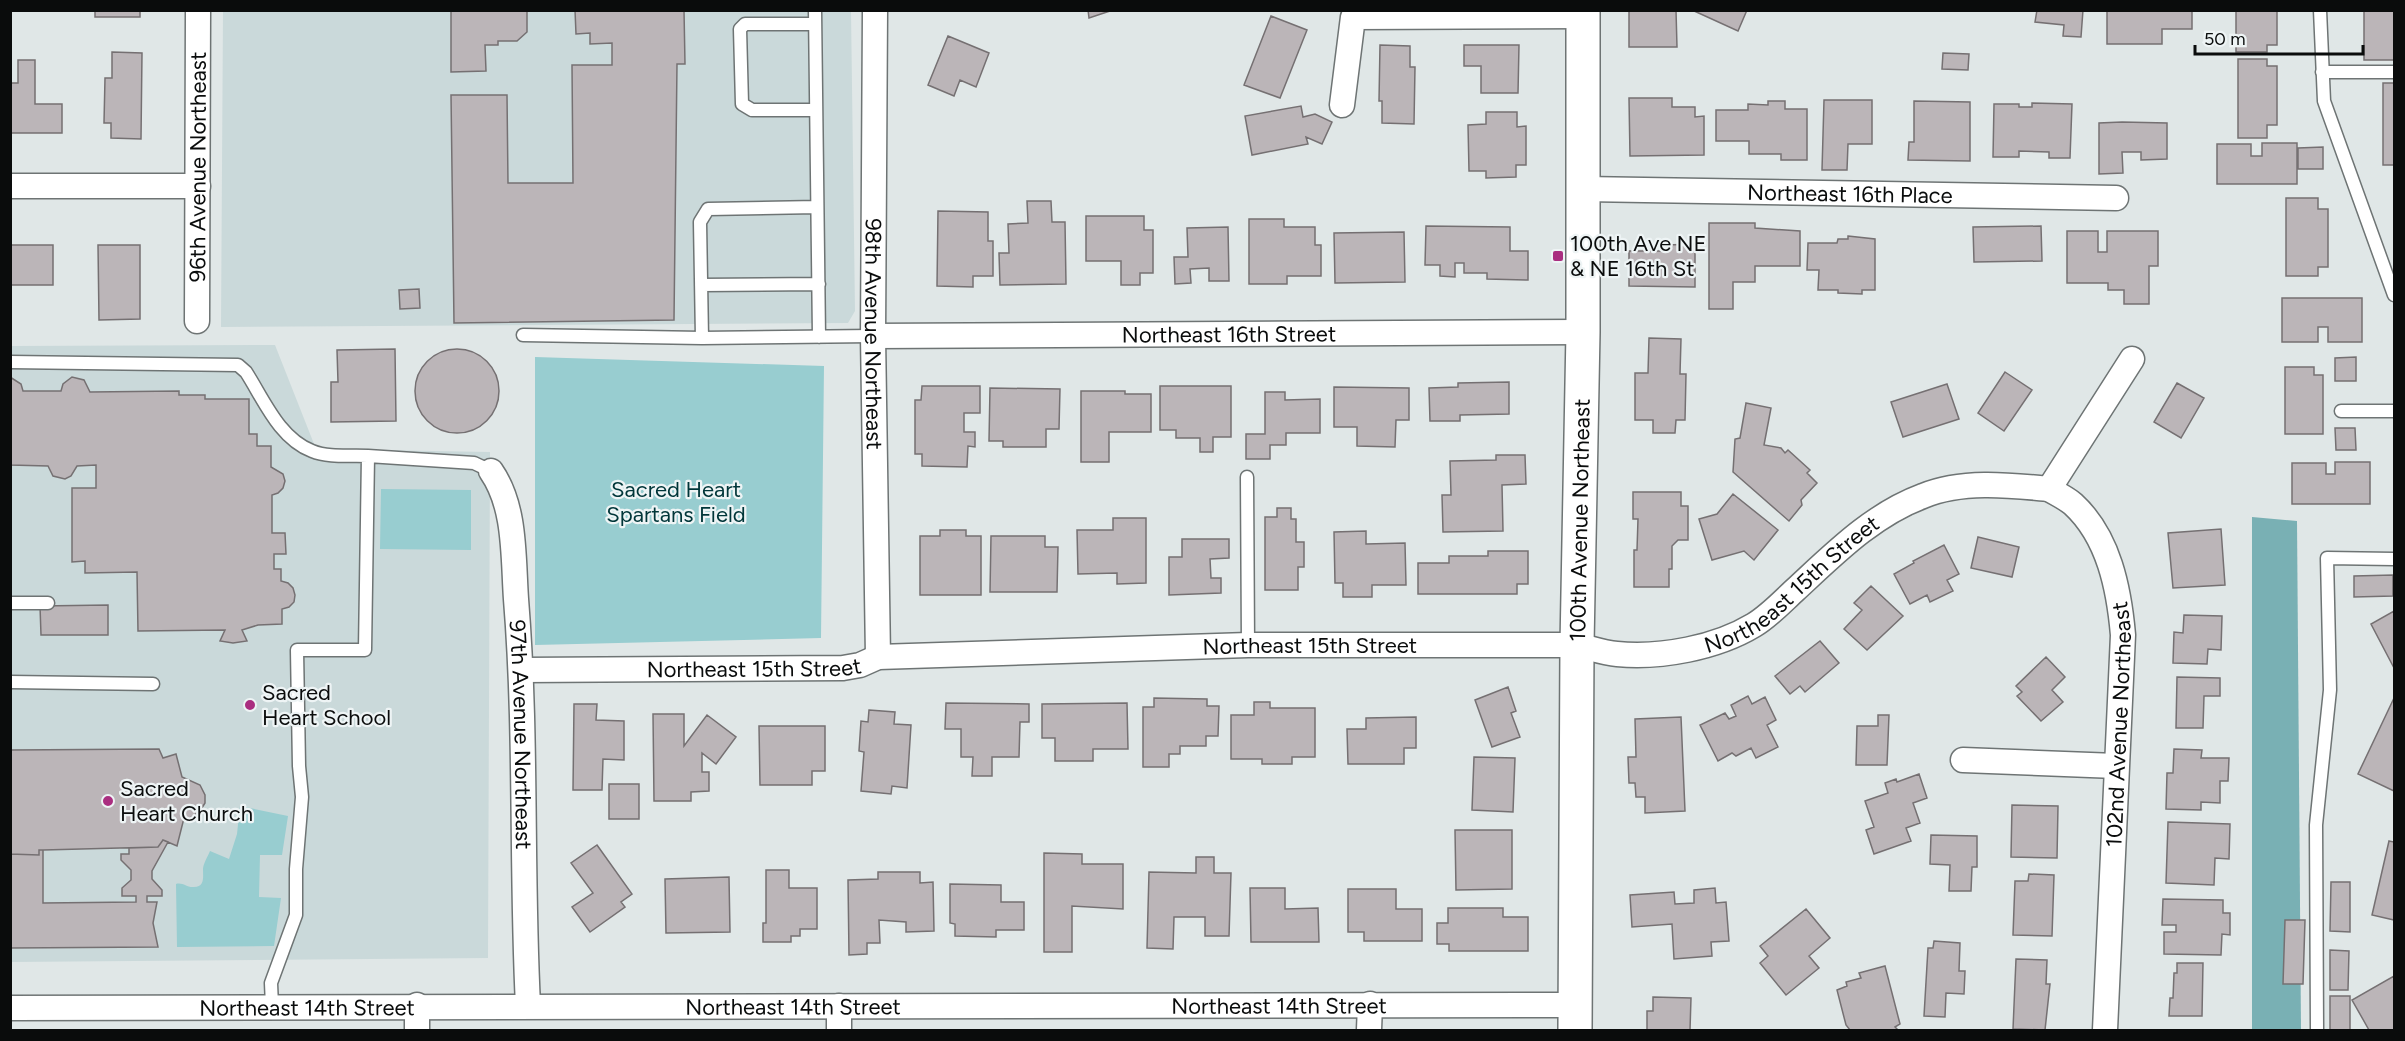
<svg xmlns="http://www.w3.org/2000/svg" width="2405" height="1041" font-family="Figtree,sans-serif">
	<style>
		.built { fill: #cad9da }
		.green { fill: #98cdd0 }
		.forest { fill: #79b0b4 }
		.building { fill: #bbb5b8; stroke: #757072; stroke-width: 1.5 }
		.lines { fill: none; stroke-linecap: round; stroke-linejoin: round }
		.lane-casing { stroke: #6e7474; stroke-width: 15 }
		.street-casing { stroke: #6e7474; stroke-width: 27 }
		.secondary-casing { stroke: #6e7474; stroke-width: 36 }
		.lane { stroke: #fff; stroke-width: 12 }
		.street { stroke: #fff; stroke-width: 24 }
		.secondary { stroke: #fff; stroke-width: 33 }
		.poi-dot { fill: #aa2e80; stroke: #eef4f5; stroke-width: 2 }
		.labels { text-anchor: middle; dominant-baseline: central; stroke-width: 4.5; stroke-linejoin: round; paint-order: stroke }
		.street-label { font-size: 22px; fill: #0a0c0c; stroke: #eef4f5 }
		.poi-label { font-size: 22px; fill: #0a0c0c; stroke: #eef4f5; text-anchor: start }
		.park-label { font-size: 22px; fill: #003639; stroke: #eef4f5 }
	</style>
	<rect width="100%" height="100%" fill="#e0e7e7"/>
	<path class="built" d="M223 11H851L855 311 848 323 221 327Z
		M275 345 316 449 490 452 488 958 11 962 10 346Z"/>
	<path class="green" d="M535 357 824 366 821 638 535 645Z
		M381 489 471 490V550L380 549Z
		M240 806 288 816 282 855H260L259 897 281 898 274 946 177 947 176 884C183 882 187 888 194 887 205 887 203 877 203 869 203 864 208 856 210 851L229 859 237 834Z"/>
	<path class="forest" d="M2252 517 2297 521 2301 1030H2252Z"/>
	<path class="building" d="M95 10H140V17H95Z
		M451 10H527V32L517 41H498V45H485L486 71 451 72Z
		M575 10H684L685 64H677L674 320 454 323 451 95H507L508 183H573L572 65H612V43L590 44V33L576 34Z
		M1088 10H1113L1089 18Z
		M1629 10H1676L1677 47H1629Z
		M1692 10H1747L1738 31Z
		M2037 10H2083L2081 37 2063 36 2064 25 2035 22Z
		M2107 10H2192V29H2162V44H2107Z
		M2236 10H2277V45H2267V52H2236Z
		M2364 10H2394V60H2364Z
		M1271 16 1307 30 1280 98 1244 85Z
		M948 36 989 53 976 87 960 80 954 96 928 85Z
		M1380 45 1410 46V67H1415L1414 124 1382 123V101H1379Z
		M1464 45H1519L1518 93H1481V66H1464Z
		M112 52 142 53 141 139 111 138V123H104L105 78H112Z
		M1943 53 1969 54 1968 70 1942 69Z
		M2238 59H2267V66H2277V125H2267V138H2238Z
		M18 60H35V104H62V133H10V83H18Z
		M2383 83H2394V165H2383Z
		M1629 98H1672V107H1695V117L1704 116V155L1630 156Z
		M1824 100H1872V144H1848L1847 170H1822Z
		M1768 101H1785V109H1807V160H1781V154H1749V141H1716V110H1748V104L1768 105Z
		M1914 101 1970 102V161L1908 160 1909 142H1914Z
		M2032 103 2072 104 2070 158H2049V152L2019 151V157H1993L1994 104H2019V107H2032Z
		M1301 106 1303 117 1315 114 1332 122 1322 144 1306 137 1308 144 1252 155 1245 116Z
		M1486 112H1517V127L1526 126V165H1516V177L1486 178V171H1469L1468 125 1486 124Z
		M2122 122 2167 123V159L2141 160V152H2122L2123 173 2099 174V123Z
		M2262 143H2297V184H2217V144H2251V156H2262Z
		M2323 147V169H2298V148Z
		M2286 198H2318V209H2328V267H2318V276H2286Z
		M1027 201H1051L1052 222H1065L1066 284 1000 285 999 253H1009L1008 224 1028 223Z
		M938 211 988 212V241H993V276H973V287L937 286Z
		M1086 216H1144V230H1153V273H1140V285H1121V261H1086Z
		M1249 219H1284V227H1315V245H1321V276H1287V284H1249Z
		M1709 223H1755V228L1800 231V266H1755V282H1733V309H1709Z
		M1426 226 1510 227V251H1528V280L1487 279V273H1464V263H1455V277L1440 276V265H1425Z
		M2041 226 2042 261 1974 262 1973 227Z
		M1228 227 1229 281H1209V268L1190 269 1191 283 1175 284 1174 257H1188L1187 228Z
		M2067 231H2098V252H2107V231H2158V266H2149V304H2124V290H2108V283H2067Z
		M1404 232 1405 282 1335 283 1334 233Z
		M1848 236 1875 239V290H1862V294L1838 293V290H1818L1819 270H1807L1808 243H1837L1838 239H1848Z
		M1695 244V287L1629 286V251H1667V245Z
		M10 245H53V285H10Z
		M98 245H140V319L99 320Z
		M419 289 420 308 400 309 399 290Z
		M2282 298H2362V342H2328V327H2318V342H2282Z
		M1649 338 1681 339 1680 374H1686L1685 420H1676L1675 433H1653V420H1635V373H1648Z
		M415 391a42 42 0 1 1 84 0a42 42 0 1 1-84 0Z
		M395 349 396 421 331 422V382H338L337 350Z
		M2356 357V381H2335V358Z
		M2285 367H2314V375H2323V434H2285Z
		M2005 372 2032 390 2004 431 1978 413Z
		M10 377 21 384 23 391H61L63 384 72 377 84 380 90 392 179 391V395H205V399H249V434H257V446H271V467L283 474 285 481 283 488 278 493 272 495V533H285L286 554H274V569H281V581L288 583 293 588 295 595 294 602 289 607 282 609V624L258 625 242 630 247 641 233 643 220 641 225 630 138 631 137 572 85 573V561L72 562V488H96V465L77 466 71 476 65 479 53 476 48 466 10 465Z
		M1509 382V414L1460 415V421H1430L1429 388 1458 387V383Z
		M2177 383 2204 398 2181 438 2154 422Z
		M1947 384 1959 419 1903 437 1891 402Z
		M922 386H980V413H964V432H975V447L968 446 967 467 922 466V454H915V400H921Z
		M1160 386H1231V437H1213V452H1200V438H1176V430H1160Z
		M1334 387 1409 388V420H1396L1395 447 1357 446V427H1334Z
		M990 388 1060 389 1059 429H1046V447H1003V441H989Z
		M1081 391H1125V394H1151V432H1109V462H1081Z
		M1265 392H1285V400L1320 399V433H1286V445H1270V459H1246V434H1265Z
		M1746 403 1771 408 1764 445 1781 448 1785 453 1788 450 1810 470 1807 473 1817 483 1801 500 1802 505 1789 521 1733 472 1735 439 1740 438Z
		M2335 428H2355L2356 450H2336Z
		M1496 455H1525L1526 484 1502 485 1503 531 1443 532 1442 495H1451L1450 461 1496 460Z
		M2335 462H2370V504H2292V463H2326V474H2335Z
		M1633 492H1681V506H1688V540H1678L1672 546V569H1669V587H1634V550H1637L1638 519H1633Z
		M1733 494 1778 530 1754 560 1744 551 1712 560 1699 519 1717 514Z
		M1277 508H1291V519H1296V542H1304V567H1298V590H1265V517H1277Z
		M1113 518H1146V583L1117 584V573L1078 574 1077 530H1113Z
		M2221 529 2225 585 2173 588 2168 533Z
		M940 530H966V536H981V595H920V536H940Z
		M1366 531V544L1405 543 1406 585H1372V597H1343V583H1335L1334 532Z
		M991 536H1045V547H1058L1057 592H990Z
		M1978 537 2019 547 2012 577 1971 568Z
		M1182 539H1229V558L1210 559 1211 578H1221V593L1169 595V557H1182Z
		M1944 545 1959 574 1947 580 1953 591 1930 602 1927 595 1910 604 1894 574 1914 563 1913 561Z
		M1488 551H1528V584H1517V594H1418V563H1449V556H1488Z
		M2393 575V596L2354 597V576Z
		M1871 586 1903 616 1867 650 1844 629 1862 610 1854 603Z
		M108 605V635H41L40 606Z
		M2394 611V668L2371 624Z
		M2184 615 2222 616 2221 650 2208 649 2207 664 2173 663 2174 632 2183 633Z
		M1820 641 1839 663 1805 692 1800 686 1790 694 1775 676Z
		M2046 657 2065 677 2052 690 2063 702 2041 721 2017 696 2022 692 2016 686Z
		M2177 677 2220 678V696H2204L2203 728H2176Z
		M1508 687 1516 711 1511 713 1520 737 1492 747 1475 700Z
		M1748 696 1752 704 1765 697 1776 720 1767 725 1778 747 1756 758 1751 748 1736 756 1732 753 1718 761 1700 725 1725 713 1729 719 1736 716 1731 705Z
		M1154 698 1207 699V706H1219L1218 736H1206V746H1180V754H1169V767H1143V707H1154Z
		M2394 698V791L2358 774Z
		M1254 702H1270V708H1315V757H1292V764H1262V759H1231V715H1254Z
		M946 703 1029 704V722H1020L1019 757H992V776H972L973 757H961V729H945Z
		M1127 703 1128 749H1093V761H1055V738H1042V704Z
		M574 704H597L596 720 624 721V760L603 759 602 790H573Z
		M869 710 895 712 894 724 911 725 907 788 892 786 891 794 861 791 864 752 859 751 861 721 868 722Z
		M653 714H684V746L707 715 736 737 716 764 702 753V772H709V791L691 792V801H654Z
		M1878 715H1889L1887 765H1856L1857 726H1878Z
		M1416 717V748H1404V764H1348L1347 729H1366V718Z
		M1681 717 1685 811 1645 813V797H1636L1635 783H1629L1628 757H1636L1635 719Z
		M759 726H825V771H812V785H760Z
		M159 749 163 758 176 754 182 777 200 785 205 795V803L200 811 190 818H184L177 846 163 840 158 847 43 850H39V855L10 854V750Z
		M2174 749 2202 750 2201 758H2229L2228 781H2220V803L2201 802V810L2166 809 2167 773H2173Z
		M1474 757 1515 758 1513 812 1472 810Z
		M1919 774 1927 798 1913 803 1920 823 1906 828 1911 841 1874 854 1866 830 1874 827 1865 801 1888 793 1885 783 1896 779 1897 782Z
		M609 784H639V819H609Z
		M2012 805 2058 806 2057 858 2011 857Z
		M2168 822 2230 824 2229 859 2215 858 2214 885 2166 883Z
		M1455 830H1512V889L1456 890Z
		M1931 835 1977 836V867H1972L1971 891H1949L1950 865 1930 864Z
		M163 840 168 842 152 871V879L162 890V896H147V902H157L153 923 158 947 10 948V854L39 855V850H43V903L136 902V896H122V888L131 880V870L121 860V854H129V848L158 847Z
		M2389 841 2394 842V920L2372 915Z
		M597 845 632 894 621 902 625 907 590 932 572 907 593 893 571 863Z
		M1044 853 1082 854V864H1123V909L1072 906V952H1044Z
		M1196 857H1214V873H1231L1229 936H1205V917H1174L1173 949 1147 948 1149 872 1196 873Z
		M766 870H789V888H817V929H800V936H791V942H763V923H766Z
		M878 872H920V883L933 882 934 931 906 932V922L879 920 880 943H867V954L849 955 848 880 878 879Z
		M2029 874 2054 875 2052 936 2013 935 2015 881H2028Z
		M729 877 730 932 666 933 665 879Z
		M2331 882H2350V932L2330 931Z
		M950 884 1001 885V902H1024V930H996V937L955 936V924L950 923Z
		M1250 888H1285V909L1318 908 1319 942H1251Z
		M1715 888 1716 903 1726 902 1729 941 1711 942 1712 956 1674 959 1672 924 1632 927 1630 895 1674 892 1675 904 1694 903V890Z
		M1348 889H1396V909H1422V941H1364V932H1348Z
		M2163 899 2223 900V913H2230V935L2222 934 2221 955 2164 954V932H2176V925H2162Z
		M1448 908H1503V917H1528V951H1449V944H1437V923H1448Z
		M1806 909 1830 938 1809 956 1819 968 1786 995 1760 963 1768 956 1760 946Z
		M2285 920H2305L2303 984H2283Z
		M1934 941 1960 943 1959 971H1965L1964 994 1946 993 1945 1017 1924 1016 1928 948H1933Z
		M2330 950 2349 951 2348 990H2330Z
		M2016 959 2047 960 2046 984H2050L2045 1030 2013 1029Z
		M2177 963H2203L2202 1016H2169L2170 998H2173L2174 973H2177Z
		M1885 966 1900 1024 1895 1027 1898 1030H1850L1846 1025 1837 990 1847 986 1846 982 1861 978 1859 973Z
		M2394 976V1030H2369L2352 1000Z
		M2330 996H2350V1030H2330Z
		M1653 997 1691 998 1690 1030H1647V1011H1653Z"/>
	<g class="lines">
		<g class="lane-casing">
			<path id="lane" d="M815 10 819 337
				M2320 10 2324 101 2394 295
				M815 24H745L740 29 742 104 752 110H815
				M2322 72H2394
				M701 285 819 284
				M523 335 702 338 873 336
				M702 338 700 222 708 209 817 207
				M10 362 238 365 246 372C264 400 279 438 312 451 329 458 350 455 368 456L365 650H297L299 766 302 797 296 869V915L271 983 272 1006
				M2341 411H2394
				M368 456 474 463 491 471
				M1247 477 1248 645
				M10 603H48
				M10 682 153 684
				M2317 1030 2316 825 2330 690 2327 558 2394 559"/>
		</g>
		<g class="street-casing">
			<g id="street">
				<path id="s1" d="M875 10 873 336 878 657"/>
				<path d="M1342 105 1353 17 1583 16"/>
				<path d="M10 186H198"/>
				<path id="s2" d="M1584 189 2116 198"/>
				<path id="s3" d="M197 321 198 10"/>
				<path id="s4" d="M873 336 1583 332"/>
				<path id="s5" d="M491 471C516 507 513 556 516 599 527 734 521 870 528 1005"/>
				<path id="s6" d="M522 670 843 668 860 665 878 657 1248 645H1577C1590 648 1604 653 1617 654 1661 658 1716 648 1754 625 1769 616 1782 602 1795 590 1834 554 1872 515 1923 496 1961 480 2009 485 2049 489"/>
				<path d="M1963 760 2116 766"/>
				<path d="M417 1005V1030"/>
				<path id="s7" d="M10 1008 1575 1005"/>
				<path d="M839 1030V1006"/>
				<path d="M1369 1030 1370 1004"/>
				<path id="s8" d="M2105 1030 2123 635C2119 589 2109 537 2073 504 2066 498 2057 494 2049 489L2132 359"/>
			</g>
		</g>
		<g class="secondary-casing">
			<g id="secondary">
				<path id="s9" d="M1575 1030 1577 645 1583 332V10"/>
			</g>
		</g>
		<use href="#lane" class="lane"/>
		<use href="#street" class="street"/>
		<use href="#secondary" class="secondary"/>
	</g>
	<g class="poi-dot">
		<rect x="1552" y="250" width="12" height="12" rx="3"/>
		<circle cx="250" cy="705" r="6"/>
		<circle cx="108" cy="801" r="6"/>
	</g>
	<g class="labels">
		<g class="street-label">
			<text stroke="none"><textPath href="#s3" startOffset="154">96th Avenue Northeast</textPath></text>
			<text stroke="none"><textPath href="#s2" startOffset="266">Northeast 16th Place</textPath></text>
			<text stroke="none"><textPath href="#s1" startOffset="324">98th Avenue Northeast</textPath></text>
			<text stroke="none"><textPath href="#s4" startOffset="356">Northeast 16th Street</textPath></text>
			<text stroke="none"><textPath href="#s9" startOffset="510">100th Avenue Northeast</textPath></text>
			<text stroke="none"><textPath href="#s6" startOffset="1294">Northeast 15th Street</textPath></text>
			<text stroke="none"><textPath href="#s6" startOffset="790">Northeast 15th Street</textPath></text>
			<text stroke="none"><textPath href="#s6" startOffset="232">Northeast 15th Street</textPath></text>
			<text stroke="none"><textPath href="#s8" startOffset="306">102nd Avenue Northeast</textPath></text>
			<text stroke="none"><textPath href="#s5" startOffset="268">97th Avenue Northeast</textPath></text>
			<text stroke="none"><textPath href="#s7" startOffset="1269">Northeast 14th Street</textPath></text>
			<text stroke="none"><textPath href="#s7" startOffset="297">Northeast 14th Street</textPath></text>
			<text stroke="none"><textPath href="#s7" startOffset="783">Northeast 14th Street</textPath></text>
		</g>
		<g class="poi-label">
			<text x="1570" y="243">100th Ave NE<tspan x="1570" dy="25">&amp; NE 16th St</tspan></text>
			<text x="262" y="692">Sacred<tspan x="262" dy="25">Heart School</tspan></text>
			<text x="120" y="788">Sacred<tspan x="120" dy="25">Heart Church</tspan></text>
		</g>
		<g class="park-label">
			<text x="676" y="489">Sacred Heart<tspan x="676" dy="25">Spartans Field</tspan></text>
		</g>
	</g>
	<rect width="2405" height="1041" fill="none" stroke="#0a0c0c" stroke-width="24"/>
	<path d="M2195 45v9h168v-9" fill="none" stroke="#0a0c0c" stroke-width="3"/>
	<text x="2204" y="45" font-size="18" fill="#0a0c0c" stroke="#eef4f5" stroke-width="4.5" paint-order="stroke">50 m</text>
</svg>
